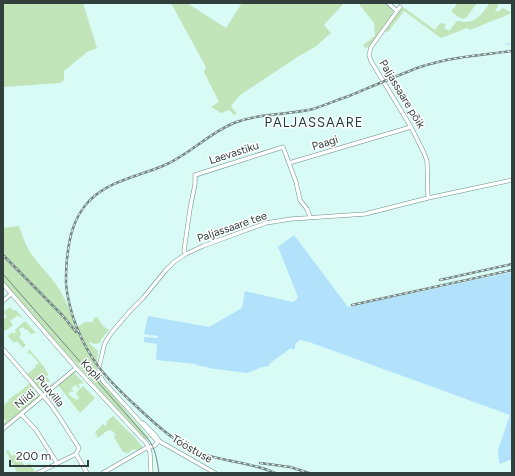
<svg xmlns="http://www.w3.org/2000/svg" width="515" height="476" font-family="Figtree,sans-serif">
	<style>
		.green { fill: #c1e4b9 }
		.water { fill: #b2e1fb }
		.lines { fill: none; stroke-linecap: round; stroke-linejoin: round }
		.stream { stroke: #b2e1fb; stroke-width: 1 }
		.minor-casing { stroke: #6e8e8a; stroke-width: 4.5 }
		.minor { stroke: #fff; stroke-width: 3.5 }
		.tram { stroke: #728885; stroke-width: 1 }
		.rail-casing { stroke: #728885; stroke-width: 2.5 }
		.rail { stroke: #fff; stroke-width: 1; stroke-dasharray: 3; stroke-linecap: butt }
		.labels { text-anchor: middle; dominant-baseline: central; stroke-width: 3; stroke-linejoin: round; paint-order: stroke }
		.street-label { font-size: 11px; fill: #313f3d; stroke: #fff }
		.quarter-label { font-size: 13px; letter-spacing: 1px; fill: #203e3b; stroke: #fff }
	</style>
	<rect width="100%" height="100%" fill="#d8fbf6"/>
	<path class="green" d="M3 3H83L97 48 87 52 64 71V80L60 83 3 87Z
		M171 3H187L226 28 242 3H344L324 25 331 33 315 47 299 56 240 95 231 106 237 114 234 115 229 110 221 113 211 107 219 102 204 72 206 67Z
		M358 3H385L390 7 393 11V15L369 47 365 48 363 45 375 36 374 23Z
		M458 3 459 4 477 3 466 18C460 20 456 15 452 12V10Z
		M490 3H496L498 4V6L495 11 496 12 497 11 499 12 501 9 503 8 512 13 470 30 467 28 441 38 404 11 388 32 384 31 403 7 435 30 440 23 446 24 444 28 449 31 457 21C460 21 462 22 464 22 477 23 483 12 490 3Z
		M19 226C22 235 25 244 30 252 37 263 47 272 55 283 65 297 71 313 76 328L85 322H93L94 318 97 317 103 326 109 330 102 338 100 343 94 344 90 342 89 343 98 351 96 368 97 376 149 438 146 440 67 354 3 282V228Z
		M10 307 14 311 16 310 22 317 21 318 18 315 10 321 13 325 5 331 3 328V319L7 317 3 312Z
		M25 321 36 333 31 334 27 329 26 330 23 327 19 329 21 335 19 337 26 345 23 348 17 341 14 343 8 336 12 332 13 334 16 332 15 330Z
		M29 349 46 369 45 370 49 375 46 376 50 381 49 382 48 381 46 382 49 386 54 382V383L49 388 42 380 40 381 41 383 40 384 42 387 41 388 43 391 45 389 46 391 43 393 27 374 36 367 35 366 39 363 30 353 28 354 27 353 29 351 28 350Z
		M73 372 84 383 82 384 81 383 78 385 80 387 79 389 77 386H76L75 385 71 389 74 391 72 392 71 391 68 394 73 398H74L77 400 79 398 76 393 83 386 95 398 80 413 58 385Z
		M30 383 34 388 27 393 29 396 32 393 36 397 38 395 35 391 36 390 40 396 3 426V424L6 421 4 419H3V404H4L5 405V404L9 401 8 400 17 393 18 394V393Z
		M113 416 130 433H131L142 446V448L137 451 134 449 126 454 125 452H123L114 437 116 435 115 434 113 436V435L115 433 111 430 109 431 108 430 98 438 95 432 103 424 105 426 107 424 106 422Z
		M8 450 12 456 16 453 25 466 30 463 35 472 16 473 17 472 6 451Z"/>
	<path class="water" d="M294 235 348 307 512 272V459L500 464 499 462 498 450 510 415 309 342 300 340 295 344V348L293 350 291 348 270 363 269 366 262 367 247 373 208 368 207 367 196 365V364L157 360 156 359 157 344 144 342V337L158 338V336L144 334 148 316 209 327 242 308 245 291 292 302 295 301 298 297 278 247Z"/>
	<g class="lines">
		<path class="stream" d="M506 44H512
			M197 183V177L246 161"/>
		<g class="minor-casing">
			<path id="minor" d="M388 3 397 11
				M400 7 371 47 369 55 371 61 411 127 424 153 427 161 428 198
				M289 163 411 127
				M186 254 184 251 190 209 195 184V175L283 147 296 182 300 200 307 209 309 214 310 217
				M3 284 76 368 147 444 150 453 151 473
				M3 301 11 294
				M3 349 51 405 60 418 79 448 76 454 38 473
				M21 414 36 430 57 463
				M143 423 156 436 159 441 215 473
				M3 429 76 368
				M158 442 134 415 103 381 99 373V367L104 346 106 341 112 332 130 311 143 298 166 270 174 262 186 254 203 246 266 223 291 219 365 214 428 198 512 180
				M76 454 87 473
				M103 473 146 448 154 446 158 442"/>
		</g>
		<use href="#minor" class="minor"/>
		<path class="tram" d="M3 274 148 439C156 449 157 461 159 473"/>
		<g class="rail-casing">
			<path id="rail" d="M3 255 63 316 76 332
				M440 280 512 264
				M352 305 512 270
				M260 463 290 467 309 473
				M275 473C258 465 240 463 222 459 205 456 189 449 175 439 161 430 149 418 136 406 123 394 109 381 98 366 81 343 69 313 66 284 66 276 66 267 67 259 69 237 74 217 89 201 110 180 140 176 165 165 190 154 209 133 234 123 259 113 287 115 313 109 326 105 337 100 349 96 373 86 396 76 420 67 450 57 481 55 512 51"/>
		</g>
		<use href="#rail" class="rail"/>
	</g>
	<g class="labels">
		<g class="street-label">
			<text transform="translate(402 94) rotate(59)">Paljassaare põik</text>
			<text transform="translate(325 143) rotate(-17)">Paagi</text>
			<text transform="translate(234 153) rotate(-18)">Laevastiku</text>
			<text transform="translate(232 227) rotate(-19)">Paljassaare tee</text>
			<text transform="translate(91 370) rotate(47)">Kopli</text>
			<text transform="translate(50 391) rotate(51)">Puuvilla</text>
			<text transform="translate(25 399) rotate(-40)">Niidi</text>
			<text transform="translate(192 449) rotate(30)">Tööstuse</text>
		</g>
		<g class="quarter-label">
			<text x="314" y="122">PALJASSAARE</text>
		</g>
	</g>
	<rect width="515" height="476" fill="none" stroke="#313f3d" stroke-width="8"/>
	<path d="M10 460v6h78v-6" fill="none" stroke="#313f3d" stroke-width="2"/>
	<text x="16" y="460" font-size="12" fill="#313f3d" stroke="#ffffff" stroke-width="3" paint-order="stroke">200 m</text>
</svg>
